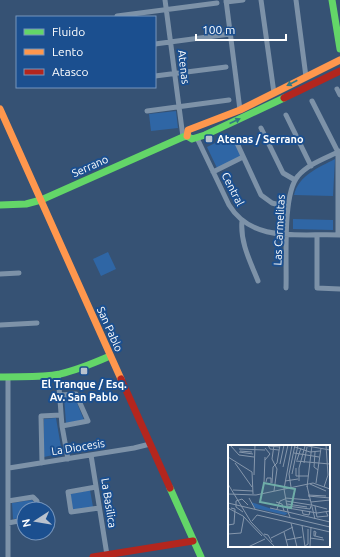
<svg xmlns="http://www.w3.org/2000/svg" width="340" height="557" font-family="Ubuntu,sans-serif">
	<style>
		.green { fill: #2f66a5 }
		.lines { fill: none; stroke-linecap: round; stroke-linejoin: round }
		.street { stroke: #7d92a8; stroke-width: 5 }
		.fast { stroke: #63d668; stroke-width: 7 }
		.slow { stroke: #ff974d; stroke-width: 7 }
		.jam { stroke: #b3261e; stroke-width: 7 }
		.oneway { fill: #317883 }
		.poi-dot { fill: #b9c2ce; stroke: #1b4f8f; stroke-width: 1.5 }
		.labels { text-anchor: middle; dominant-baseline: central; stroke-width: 4; stroke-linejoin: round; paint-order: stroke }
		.street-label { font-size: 11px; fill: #fff; stroke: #1b4f8f }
		.poi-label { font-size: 11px; font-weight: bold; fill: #fff; stroke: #1b4f8f; text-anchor: start }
		.inset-road { fill: none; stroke: #8697ac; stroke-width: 1 }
		.view { fill: #6fada8; fill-opacity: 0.15; stroke: #6fada8; stroke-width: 2 }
		.inset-edge { fill: none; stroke: #fff; stroke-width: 2 }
	</style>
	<rect width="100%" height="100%" fill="#365274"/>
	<path class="green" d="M176 111 178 128 151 131 149 114Z
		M231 135 241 156 217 168 207 147Z
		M335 159 333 196 294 195C299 175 318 168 335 159Z
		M293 219 333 220V230L293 229Z
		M108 252 116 269 101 276 93 259Z
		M74 396 84 420 66 423 64 397Z
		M56 418 62 453 44 457V419Z
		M90 490 93 507 73 511 70 494Z
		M32 500 35 503V509H24V518L13 519 12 503Z"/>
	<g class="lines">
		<path class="street" d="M165 0 183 137
			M226 0 240 110
			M261 0 274 93
			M296 0 306 77
			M226 2 243 0
			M117 16 217 3
			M155 44 230 34
			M155 76 226 67
			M337 89 340 95
			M312 101 338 152V235
			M147 111 229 100
			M286 115 311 166
			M261 128 283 173 295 180
			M197 138 229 205C253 244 301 233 340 235
			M236 141 261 195 272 203 287 207
			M213 172 243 157
			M242 221C240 242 250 261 258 281
			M317 235V288L340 289
			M0 274 19 273
			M286 288C287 262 282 194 298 176 308 164 326 158 340 151
			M0 325 37 323
			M58 374 62 426 68 459
			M60 395 76 394 88 421 62 426
			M91 455 107 555
			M42 463 41 416 61 415
			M9 468 134 448 150 444
			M96 487 68 492 71 512 99 508
			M8 501 33 497 37 501 38 509
			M8 523 24 520
			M8 557V377"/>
		<path class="fast" d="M332 0 340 49
			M0 205 26 204 41 200 183 137 187 136 192 139 205 135 284 98
			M0 377C20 376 40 378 60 374 77 370 94 363 110 356
			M170 488 201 557"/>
		<path class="slow" d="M0 109 121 379
			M187 136 188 130 240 110 340 60"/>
		<path class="jam" d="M284 98 340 71
			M121 379 170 488
			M93 557 193 541"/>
	</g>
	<defs><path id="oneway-solid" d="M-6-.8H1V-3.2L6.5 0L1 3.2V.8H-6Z"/></defs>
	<g class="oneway">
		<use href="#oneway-solid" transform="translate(292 83) rotate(153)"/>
		<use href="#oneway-solid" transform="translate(235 121) rotate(-25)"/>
	</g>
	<g class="poi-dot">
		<rect x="205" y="135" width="8" height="8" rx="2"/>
		<rect x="80" y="367" width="8" height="8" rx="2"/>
	</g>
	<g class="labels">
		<g class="street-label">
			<text transform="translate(184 67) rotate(83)">Atenas</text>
			<text transform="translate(90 166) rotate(-24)">Serrano</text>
			<text transform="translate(233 189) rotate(63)">Central</text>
			<text transform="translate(279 230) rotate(-87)">Las Carmelitas</text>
			<text transform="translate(110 329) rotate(66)">San Pablo</text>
			<text transform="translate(78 447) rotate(-9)">La Diocesis</text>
			<text transform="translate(109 503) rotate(81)">La Basilica</text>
		</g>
		<g class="poi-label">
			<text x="217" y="139">Atenas / Serrano</text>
			<text x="84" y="384" text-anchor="middle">El Tranque / Esq.<tspan x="84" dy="13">Av. San Pablo</tspan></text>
		</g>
	</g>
	<g transform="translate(228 445)">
		<rect width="102" height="102" fill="#365274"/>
		<path d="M23 57 41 63 60 68 57 70 27 63Z" fill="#2f66a5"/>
		<path class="inset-road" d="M2 0 11 10 26 12M40 0 42 4 51 5M46 0 44 14 49 24 46 46M64 0 56 44 60 67 102 77M74 0 102 5M40 1 52 2M67 2 82 7 92 6M11 4 37 5M12 6 24 7M11 7 25 9M87 7 86 22 90 25M66 8 91 12M0 12 24 27 25 49M37 15 42 9 37 3M69 15 73 3M68 16 102 19M7 18 24 42M76 18 79 2M52 19 56 0M55 22 60 0M68 23V31H80M64 29 70 0M26 30 27 0M57 36 70 34M71 36V23L77 1M38 37 39 33H43V38M36 38 37 12M44 38 45 22 49 18 52 0M88 38 93 3M0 39 23 77 47 102M82 39 98 46M79 41 87 74M63 42 61 29 67 0M79 42 84 0M96 42 100 30 98 0M5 45 25 46M0 49 28 50 85 38 102 44M80 50 98 51M80 51 102 53M21 53 27 64M57 53 82 55M58 56 83 60M48 57 54 59 56 66M83 57 102 55M0 58 102 82M59 59 79 62M84 60 99 64M59 61 82 64 83 61M87 61 89 72 100 71 98 67M0 63 15 71 34 91M42 63 60 67 62 72M60 63 89 68 102 66M49 64 52 56 57 54M74 65 75 69 81 70 82 66M15 67 8 62V56L14 54 20 60M24 76 29 70 102 87M63 78 69 102M0 80 6 79 7 64 3 63M74 80 77 102M56 87 60 102M0 89 13 88 16 72M36 89 40 90 44 97M87 91 88 87 86 86V91H87L95 93M43 93 65 82M82 93 96 95M58 95 74 92M77 101 80 99V84M20 102 37 94M82 102 83 82"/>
		<path class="view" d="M36 38 67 44 63 63 32 57Z"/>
		<rect width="102" height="102" class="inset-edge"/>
	</g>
	<rect x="16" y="16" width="140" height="72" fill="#1b4f8f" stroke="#7695bc"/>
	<rect x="24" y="29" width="20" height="6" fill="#63d668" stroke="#7695bc"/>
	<text x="52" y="36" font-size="12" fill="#ffffff">Fluido</text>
	<rect x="24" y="49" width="20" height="6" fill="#ff974d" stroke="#7695bc"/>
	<text x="52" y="56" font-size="12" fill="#ffffff">Lento</text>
	<rect x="24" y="69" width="20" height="6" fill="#b3261e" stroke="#7695bc"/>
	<text x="52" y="76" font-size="12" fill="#ffffff">Atasco</text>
	<g transform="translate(36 521) rotate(258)"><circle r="19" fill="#1b4f8f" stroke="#7695bc"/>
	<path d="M0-3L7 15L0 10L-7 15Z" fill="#b9c2ce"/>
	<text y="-6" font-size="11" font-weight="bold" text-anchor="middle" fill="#ffffff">N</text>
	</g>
	<path d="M196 34v6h90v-6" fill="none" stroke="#ffffff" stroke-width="2"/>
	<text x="202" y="34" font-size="12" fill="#ffffff" stroke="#1b4f8f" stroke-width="3" paint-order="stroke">100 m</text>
</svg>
